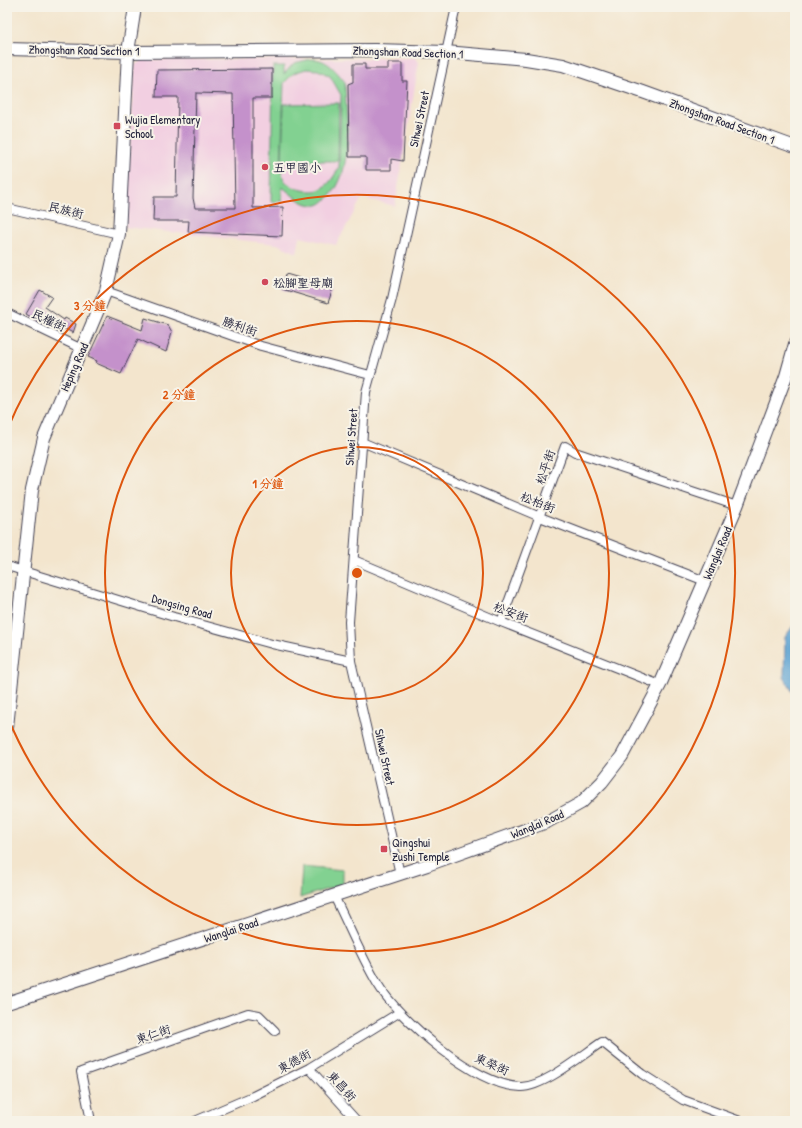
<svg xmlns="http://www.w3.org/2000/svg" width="802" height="1128" font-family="'Patrick Hand','LXGW WenKai TC',sans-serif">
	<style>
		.built { fill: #f2cfe1 }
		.green { fill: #82d191; stroke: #527a66; fill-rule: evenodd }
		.water { fill: #5ca2d2; stroke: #3f6286 }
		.building { fill: #c491cb; fill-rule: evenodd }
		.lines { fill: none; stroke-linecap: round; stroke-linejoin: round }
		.street-casing { stroke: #413f51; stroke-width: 10 }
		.secondary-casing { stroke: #413f51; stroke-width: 14 }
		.street { stroke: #fff; stroke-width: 8 }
		.secondary { stroke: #fff; stroke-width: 12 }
		.ring { fill: none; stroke: #de560e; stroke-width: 2 }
		.poi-dot { fill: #d1495b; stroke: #f7f3e8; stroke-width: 1.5 }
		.labels { text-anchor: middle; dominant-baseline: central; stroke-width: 4; stroke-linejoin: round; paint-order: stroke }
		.street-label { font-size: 12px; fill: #22223b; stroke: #f7f3e8 }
		.poi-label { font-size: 12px; fill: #22223b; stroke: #f7f3e8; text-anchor: start }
		.centre { fill: #de560e; stroke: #f7f3e8; stroke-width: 2 }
		.ring-label { font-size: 12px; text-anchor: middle; font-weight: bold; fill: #de560e; stroke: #f7f3e8; stroke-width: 4; stroke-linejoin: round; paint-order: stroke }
	</style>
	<rect width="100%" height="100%" fill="#f7f3e8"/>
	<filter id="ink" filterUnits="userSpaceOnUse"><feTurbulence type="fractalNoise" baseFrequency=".025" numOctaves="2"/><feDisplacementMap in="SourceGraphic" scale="8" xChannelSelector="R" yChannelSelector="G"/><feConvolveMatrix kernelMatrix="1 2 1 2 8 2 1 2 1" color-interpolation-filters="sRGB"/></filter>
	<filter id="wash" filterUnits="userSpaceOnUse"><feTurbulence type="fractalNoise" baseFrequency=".012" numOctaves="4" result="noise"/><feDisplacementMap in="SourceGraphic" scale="16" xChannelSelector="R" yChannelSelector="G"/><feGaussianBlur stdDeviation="0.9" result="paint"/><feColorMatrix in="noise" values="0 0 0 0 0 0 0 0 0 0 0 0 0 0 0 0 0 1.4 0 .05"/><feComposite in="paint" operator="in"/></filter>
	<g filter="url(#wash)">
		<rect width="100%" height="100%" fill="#f3e5cd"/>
		<path class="built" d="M415 58 419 62 395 206 362 198 336 245 300 237 297 253 277 244 125 227 135 65 142 60Z"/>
		<path class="green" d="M311 59C327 58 336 71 345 82 346 117 355 171 329 197 324 201 321 206 314 205 301 205 292 194 282 187V201L271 202 273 66H284V74L294 63ZM306 69 318 70 330 76 341 95 339 167C335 175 329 185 321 189 311 194 292 189 285 181 283 178 282 172 281 169L284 83 294 73Z
			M339 103 338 161H282L284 104Z
			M302 866 343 870V884L300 898Z"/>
		<path class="water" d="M795 623V696L784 677 785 637Z"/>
		<g id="blocks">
			<path class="building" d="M388 63H402V81H407L403 161 391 159V170H366V157H349L348 84 353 82V64H365V69H388Z
				M272 69V98H253V208L283 207 282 236 188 232 189 221H153L154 197H176L178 97H156L157 70ZM196 93 233 94 235 208H195L193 198Z
				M286 274 333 288 328 303 282 289Z
				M40 290 52 297 45 307 64 320 65 318 76 324 73 333 48 320 44 325 26 314Z
				M107 316 142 330 145 318 168 325 172 332 166 352 138 339 121 374 96 363 97 361 88 357Z"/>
		</g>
	</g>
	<g filter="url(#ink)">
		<use href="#blocks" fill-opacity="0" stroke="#413f51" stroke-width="1"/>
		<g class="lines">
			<g class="street-casing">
				<path id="street" d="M7 208 119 234
					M106 291 261 346 370 375
					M7 313 82 349
					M362 442 540 517 705 581
					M354 560 501 622 660 685
					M7 566 174 617 272 644 351 661
					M501 622 565 446 575 452 737 506
					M400 874 351 661 349 622 366 392 392 299 456 7
					M334 896C348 924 361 956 377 983 399 1020 476 1086 521 1087 544 1087 582 1055 602 1042L642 1074 683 1100 740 1121
					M309 1068 357 1121
					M91 1121 81 1072 248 1013 259 1015 275 1031
					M195 1121 253 1096 309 1068 400 1012"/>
			</g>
			<g class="secondary-casing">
				<path id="secondary" d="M7 49 128 52 375 50 446 52 526 59 563 65 643 92 795 147
					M7 727 32 490 44 438 106 291 119 234 128 52 135 7
					M7 1003 427 865 547 822 581 803 602 782 622 756 660 685 737 506 786 376 795 344"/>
			</g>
			<use href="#street" class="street"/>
			<use href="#secondary" class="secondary"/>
		</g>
	</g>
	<g class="ring">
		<circle cx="357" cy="573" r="126"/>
		<circle cx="357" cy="573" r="252"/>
		<path d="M8 428A378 378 0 1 1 8 718"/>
	</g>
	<g class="poi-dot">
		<rect x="113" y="122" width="8" height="8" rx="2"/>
		<circle cx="265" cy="167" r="4"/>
		<circle cx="265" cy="282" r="4"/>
		<rect x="380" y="845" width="8" height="8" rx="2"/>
	</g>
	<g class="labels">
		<g class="street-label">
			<text transform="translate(84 50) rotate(1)">Zhongshan Road Section 1</text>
			<text transform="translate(408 52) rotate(2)">Zhongshan Road Section 1</text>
			<text transform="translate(419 119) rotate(-78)">Sihwei Street</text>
			<text transform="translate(722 121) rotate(20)">Zhongshan Road Section 1</text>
			<text transform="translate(66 210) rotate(13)">民族街</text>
			<text transform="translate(49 320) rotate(25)">民權街</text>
			<text transform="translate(240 326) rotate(19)">勝利街</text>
			<text transform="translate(74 367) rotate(-66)">Heping Road</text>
			<text transform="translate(351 437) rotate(-86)">Sihwei Street</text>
			<text transform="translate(545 467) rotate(-71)">松平街</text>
			<text transform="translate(538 502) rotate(22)">松柏街</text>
			<text transform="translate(717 553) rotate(-67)">Wanglai Road</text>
			<text transform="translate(182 606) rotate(16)">Dongsing Road</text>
			<text transform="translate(511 612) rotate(21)">松安街</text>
			<text transform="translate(385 757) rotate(78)">Sihwei Street</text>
			<text transform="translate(537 824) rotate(-23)">Wanglai Road</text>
			<text transform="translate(231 930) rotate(-18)">Wanglai Road</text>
			<text transform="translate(153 1034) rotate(-19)">東仁街</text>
			<text transform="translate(294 1061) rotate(-29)">東德街</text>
			<text transform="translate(492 1064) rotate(24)">東榮街</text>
			<text transform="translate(342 1086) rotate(48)">東昌街</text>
		</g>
		<g class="poi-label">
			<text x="125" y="119">Wujia Elementary<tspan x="125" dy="14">School</tspan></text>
			<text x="273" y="167">五甲國小</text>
			<text x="273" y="282">松腳聖母廟</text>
			<text x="392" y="842">Qingshui<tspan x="392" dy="14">Zushi Temple</tspan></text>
		</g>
	</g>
	<circle cx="357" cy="573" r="6" class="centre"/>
	<g class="ring-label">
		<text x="90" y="310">3 分鐘</text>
		<text x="179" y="399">2 分鐘</text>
		<text x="268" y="488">1 分鐘</text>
	</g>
	<rect width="802" height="1128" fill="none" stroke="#f7f3e8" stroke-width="24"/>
</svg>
